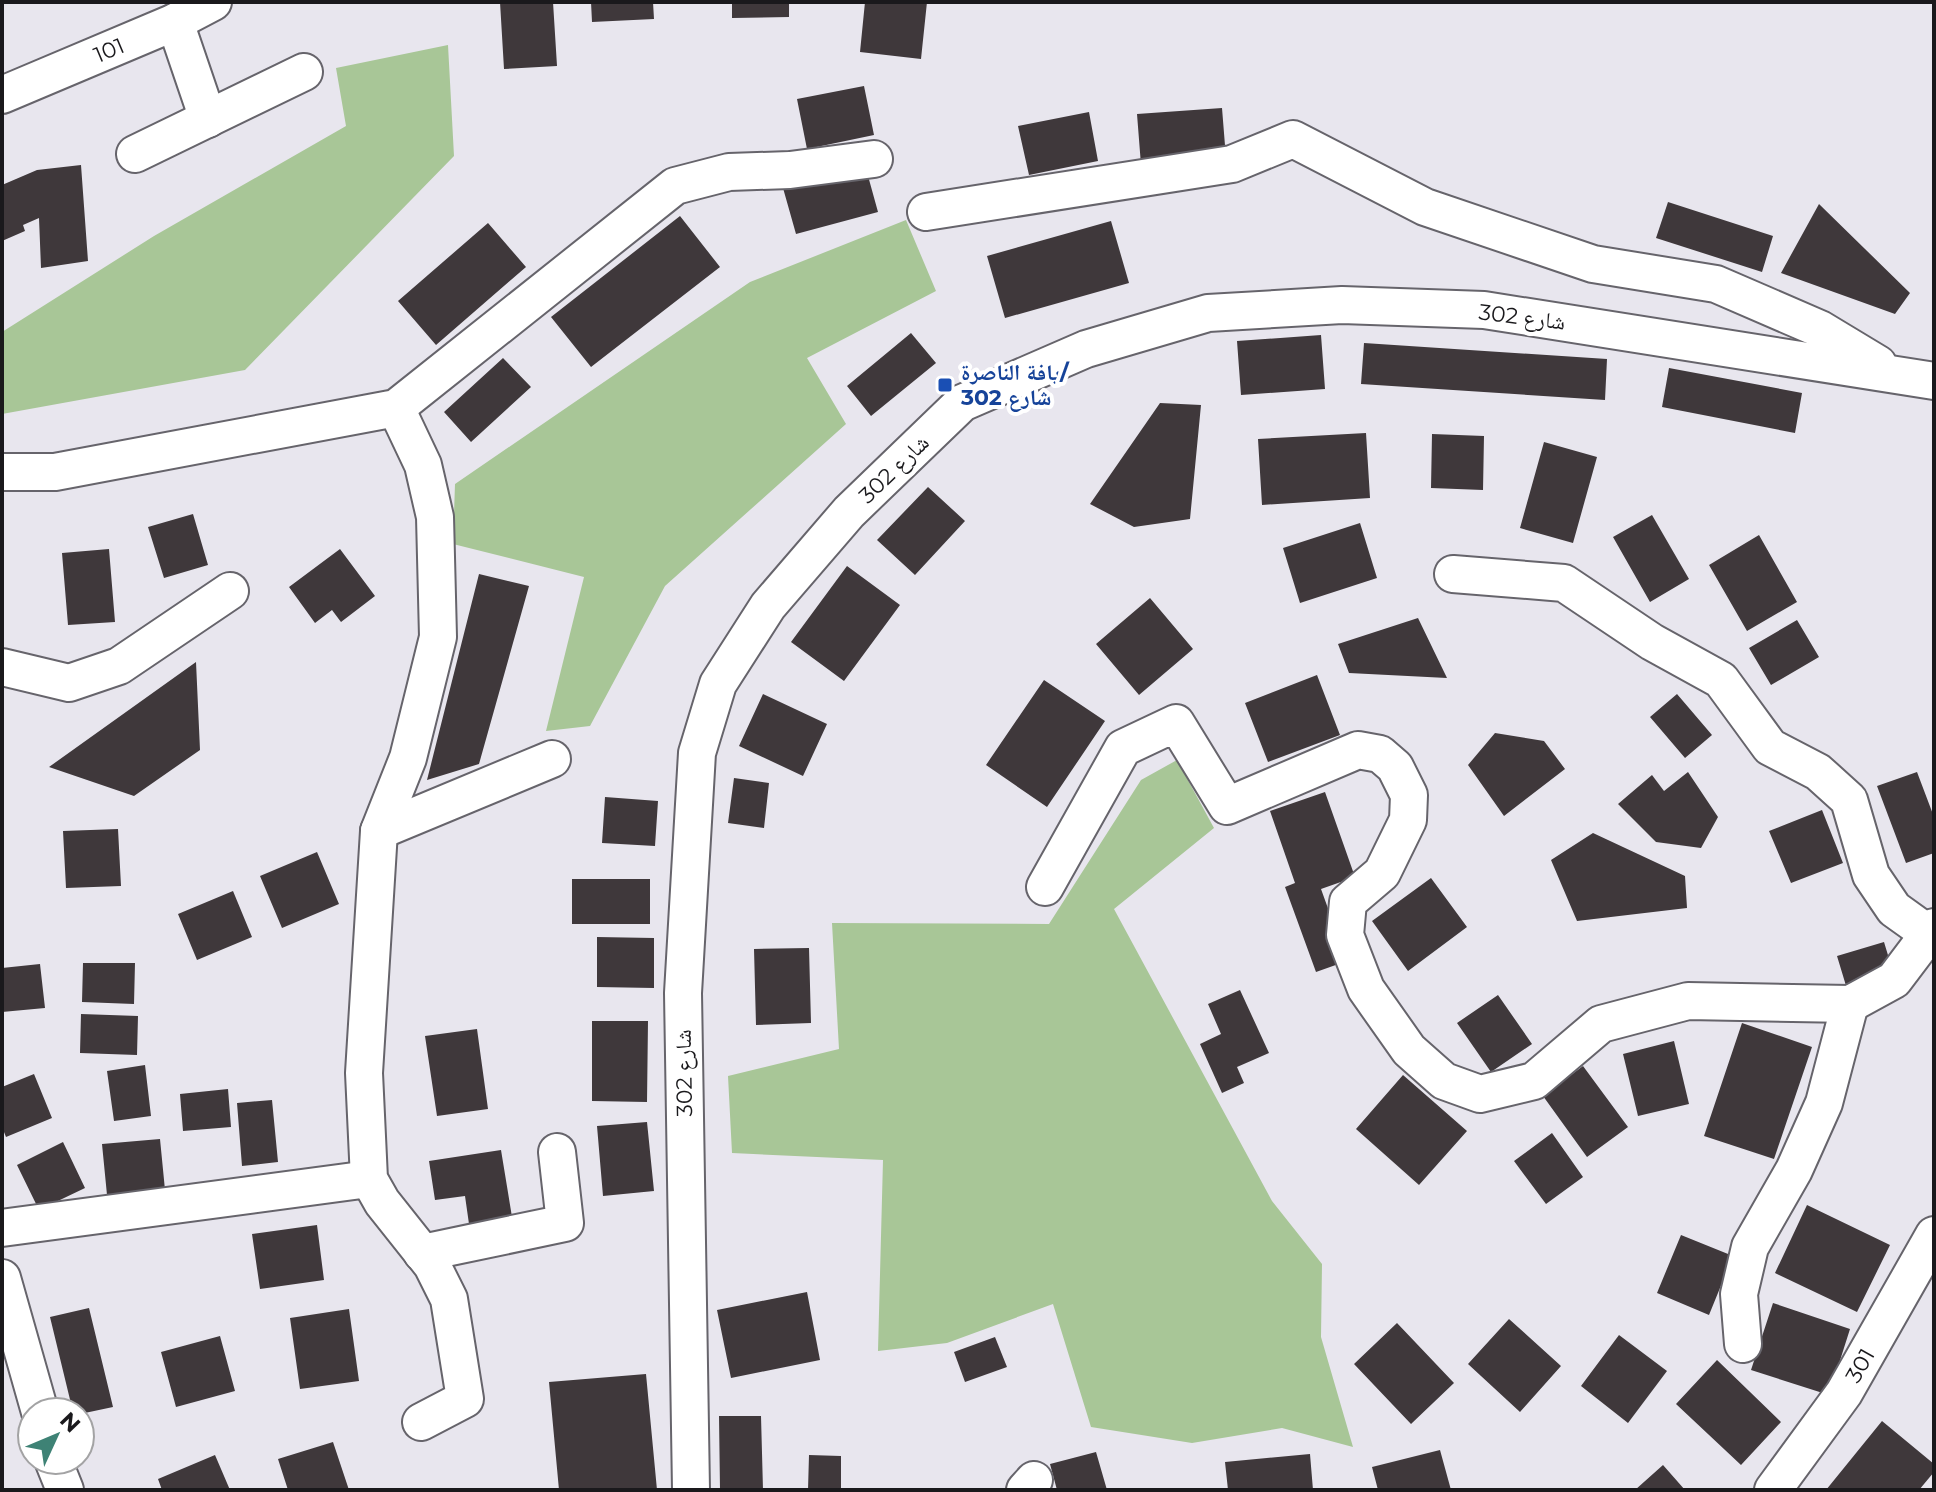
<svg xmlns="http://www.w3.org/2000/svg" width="1936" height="1492" font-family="Montserrat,'Noto Naskh Arabic',sans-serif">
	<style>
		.green { fill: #a8c697 }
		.building { fill: #3f383b }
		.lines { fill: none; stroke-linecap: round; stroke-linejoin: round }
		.minor-casing { stroke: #66646b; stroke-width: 40 }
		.minor { stroke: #fff; stroke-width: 36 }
		.transit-dot { fill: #1a4fb4; stroke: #fff; stroke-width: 3 }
		.labels { text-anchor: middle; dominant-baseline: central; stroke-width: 8; stroke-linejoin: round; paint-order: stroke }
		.street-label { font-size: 22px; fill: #1a191c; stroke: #fff }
		.transit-label { font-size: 22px; font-weight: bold; fill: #164399; stroke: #fff; text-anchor: start }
	</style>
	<rect width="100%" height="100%" fill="#e8e6ee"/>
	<path class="green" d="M448 45 454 156 245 370 2 414V332L154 236 346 126 336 68Z
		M906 220 936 291 807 358 846 424 665 586 590 726 546 731 584 577 453 544 455 484 750 282Z
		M1177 760 1214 828 1114 909 1272 1201 1322 1264 1321 1337 1353 1447 1282 1428 1192 1443 1091 1427 1053 1304 947 1343 878 1351 883 1160 732 1153 728 1076 839 1049 832 923 1049 924 1141 780Z"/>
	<path class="building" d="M500 2H553L557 66 504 69Z
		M591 2H653L654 19 592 22Z
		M732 2H789V17L732 18Z
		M865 2H927L921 59 860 52Z
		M864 86 874 135 807 149 797 99Z
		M1222 108 1226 158 1141 165 1137 114Z
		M1089 112 1098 161 1029 175 1018 126Z
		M81 165 88 261 41 268 39 218 23 225 25 231 2 241V185L37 170Z
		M865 165 878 212 796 234 783 188Z
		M1668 202 1773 236 1762 272 1656 238Z
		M1819 204 1910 293 1895 314 1781 273Z
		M680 216 720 267 591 367 551 317Z
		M1111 221 1129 283 1005 318 987 256Z
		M488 223 526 267 436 345 398 301Z
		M911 333 936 363 871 416 847 386Z
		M1321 335 1325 389 1241 395 1237 341Z
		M1364 343 1607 359 1605 400 1361 384Z
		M503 358 531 387 471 442 444 412Z
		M1669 368 1802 393 1795 433 1662 407Z
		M1160 403 1201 405 1190 519 1134 527 1090 504Z
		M1366 433 1370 498 1262 505 1258 439Z
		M1432 434 1484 436 1483 490 1431 488Z
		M1544 442 1597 457 1573 543 1520 528Z
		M928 487 965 521 915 575 877 540Z
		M193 514 208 565 164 578 148 527Z
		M1652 515 1689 579 1650 602 1613 537Z
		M1360 523 1377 578 1300 603 1283 548Z
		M1759 535 1797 602 1747 631 1709 565Z
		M109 549 115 622 68 625 62 553Z
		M340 549 375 596 341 622 332 610 315 623 289 587Z
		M847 566 900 605 844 681 791 642Z
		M479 574 529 586 479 764 427 780Z
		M1150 598 1193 649 1139 695 1096 644Z
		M1418 618 1447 678 1349 673 1338 644Z
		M1797 620 1819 657 1771 685 1749 648Z
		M196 662 200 750 134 796 49 767Z
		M1317 675 1340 735 1268 762 1245 703Z
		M1044 680 1105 721 1047 807 986 765Z
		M763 694 827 724 803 776 739 746Z
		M1677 694 1712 735 1685 758 1650 717Z
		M1495 733 1544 741 1565 769 1504 816 1468 765Z
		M1688 772 1718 817 1701 848 1656 842 1618 804 1652 775 1664 791Z
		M1917 772 1934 817V853L1906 863 1877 786Z
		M734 778 769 783 764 828 728 823Z
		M1325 792 1355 877 1321 889 1347 961 1316 972 1285 887 1295 883 1270 811Z
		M605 797 658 801 655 846 602 843Z
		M1822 810 1843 863 1791 883 1769 831Z
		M118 829 121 886 66 888 63 831Z
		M1593 833 1685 876 1687 908 1577 921 1551 860Z
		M317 852 339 904 282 928 260 876Z
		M1431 878 1467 927 1408 971 1372 921Z
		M572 879H650V924H572Z
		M233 891 252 937 197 960 178 914Z
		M597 937 654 938V988L597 987Z
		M1884 942 1894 975 1847 989 1837 956Z
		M809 948 811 1023 756 1025 754 949Z
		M83 963H135L134 1004 82 1002Z
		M40 964 45 1008 2 1012V968Z
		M1240 990 1269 1053 1237 1067 1244 1083 1222 1093 1200 1044 1221 1034 1208 1004Z
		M1498 995 1532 1044 1491 1072 1457 1023Z
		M81 1014 138 1016 137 1055 80 1053Z
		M592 1021H648L647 1102 592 1101Z
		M1742 1023 1812 1047 1774 1159 1704 1136Z
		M477 1029 488 1109 437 1116 425 1036Z
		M1674 1041 1689 1104 1638 1116 1623 1054Z
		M145 1065 151 1116 114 1121 107 1071Z
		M1583 1066 1628 1127 1587 1157 1543 1096Z
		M34 1074 52 1118 6 1137 2 1127V1087Z
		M1403 1075 1467 1131 1419 1185 1356 1129Z
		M228 1089 231 1127 183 1131 180 1094Z
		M272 1100 278 1162 242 1166 237 1103Z
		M647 1122 654 1191 603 1196 597 1126Z
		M1552 1133 1583 1177 1546 1204 1514 1161Z
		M160 1139 165 1190 107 1195 102 1144Z
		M63 1142 85 1188 39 1210 17 1165Z
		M501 1150 512 1217 469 1224 465 1196 435 1200 429 1161Z
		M1807 1205 1890 1245 1857 1312 1775 1273Z
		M317 1225 324 1280 260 1289 252 1234Z
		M1681 1235 1733 1256 1709 1315 1657 1293Z
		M807 1292 820 1360 731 1378 717 1310Z
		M1773 1303 1850 1329 1829 1395 1751 1370Z
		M89 1308 113 1407 80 1414V1412H73L50 1317Z
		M349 1309 359 1381 300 1389 290 1318Z
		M1509 1319 1561 1366 1520 1412 1468 1364Z
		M1397 1323 1454 1383 1411 1424 1354 1364Z
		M1619 1335 1667 1371 1628 1423 1581 1386Z
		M220 1336 235 1391 176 1407 161 1352Z
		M995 1337 1007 1367 965 1382 954 1352Z
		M1717 1360 1781 1422 1741 1465 1676 1404Z
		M646 1374 657 1490H559L549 1382Z
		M719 1416H761L763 1490H720Z
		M1882 1421 1934 1464V1472L1919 1490H1826Z
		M333 1442 349 1490H288L278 1459Z
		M1440 1450 1451 1490H1378L1372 1467Z
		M1096 1452 1107 1490H1057L1050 1464Z
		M1310 1454 1313 1490H1228L1225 1462Z
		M215 1455 230 1490H162L158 1479Z
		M809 1455 841 1456V1490H808Z
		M1663 1465 1685 1490H1635Z"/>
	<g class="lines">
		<g class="minor-casing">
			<g id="minor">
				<path d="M175 22 208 119"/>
				<path id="s1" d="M2 95 175 22 213 2"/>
				<path d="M135 154 304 72"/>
				<path d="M926 212 1232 164 1293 139 1425 207 1593 264 1716 284 1820 329 1878 364"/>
				<path d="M396 408 423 465 435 517 438 637 408 758 379 831 364 1073 369 1179 382 1202 432 1265 449 1299 465 1399 421 1422"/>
				<path d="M2 472H55L396 408 675 186 729 172 790 170 874 159"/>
				<path d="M1453 574 1564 583 1652 642 1721 680 1770 747 1818 772 1849 800 1871 875 1894 909 1929 934"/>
				<path d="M2 667 69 683 119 666 230 591"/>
				<path d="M379 831 552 759"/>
				<path d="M1045 887 1123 748 1176 723 1227 806 1358 750 1380 754 1395 767 1409 795 1408 820 1382 873 1348 902 1345 935 1366 989 1409 1050 1444 1081 1480 1094 1534 1081 1601 1024 1688 1001 1850 1004 1894 980 1934 927"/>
				<path d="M2 1228 369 1179"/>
				<path d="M422 1253 565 1223 557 1152"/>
				<path d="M2 1278 40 1412"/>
				<path d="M1743 1344 1739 1294 1750 1247 1794 1170 1824 1103 1850 1004"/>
				<path d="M53 1460 65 1490"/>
				<path d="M691 1490 683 993 697 753 718 684 768 606 849 512 962 403 1086 349 1208 313 1342 305 1484 310 1934 381"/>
				<path d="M1025 1490 1034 1480"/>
				<path id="s2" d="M1773 1490 1844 1393 1934 1235"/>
			</g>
		</g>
		<use href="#minor" class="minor"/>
	</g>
	<rect class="transit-dot" x="937" y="377" width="16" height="16" rx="4"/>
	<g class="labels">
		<g class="street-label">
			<text stroke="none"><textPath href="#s1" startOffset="116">101</textPath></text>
			<text transform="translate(1522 317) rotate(7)">شارع 302</text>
			<text transform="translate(894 469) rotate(-44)">شارع 302</text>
			<text transform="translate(684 1073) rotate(-91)">شارع 302</text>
			<text stroke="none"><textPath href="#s2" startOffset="152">301</textPath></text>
		</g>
		<g class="transit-label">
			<text x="961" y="372">يافة الناصرة/<tspan x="961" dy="25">شارع 302</tspan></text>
		</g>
	</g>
	<rect width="1936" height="1492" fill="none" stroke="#1a191c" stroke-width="8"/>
	<g transform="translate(56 1436) rotate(46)"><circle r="38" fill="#ffffff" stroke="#a3a3a4" stroke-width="2"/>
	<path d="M0-6L14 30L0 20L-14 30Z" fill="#3e8275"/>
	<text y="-12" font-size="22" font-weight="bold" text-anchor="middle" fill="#1a191c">N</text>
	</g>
</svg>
